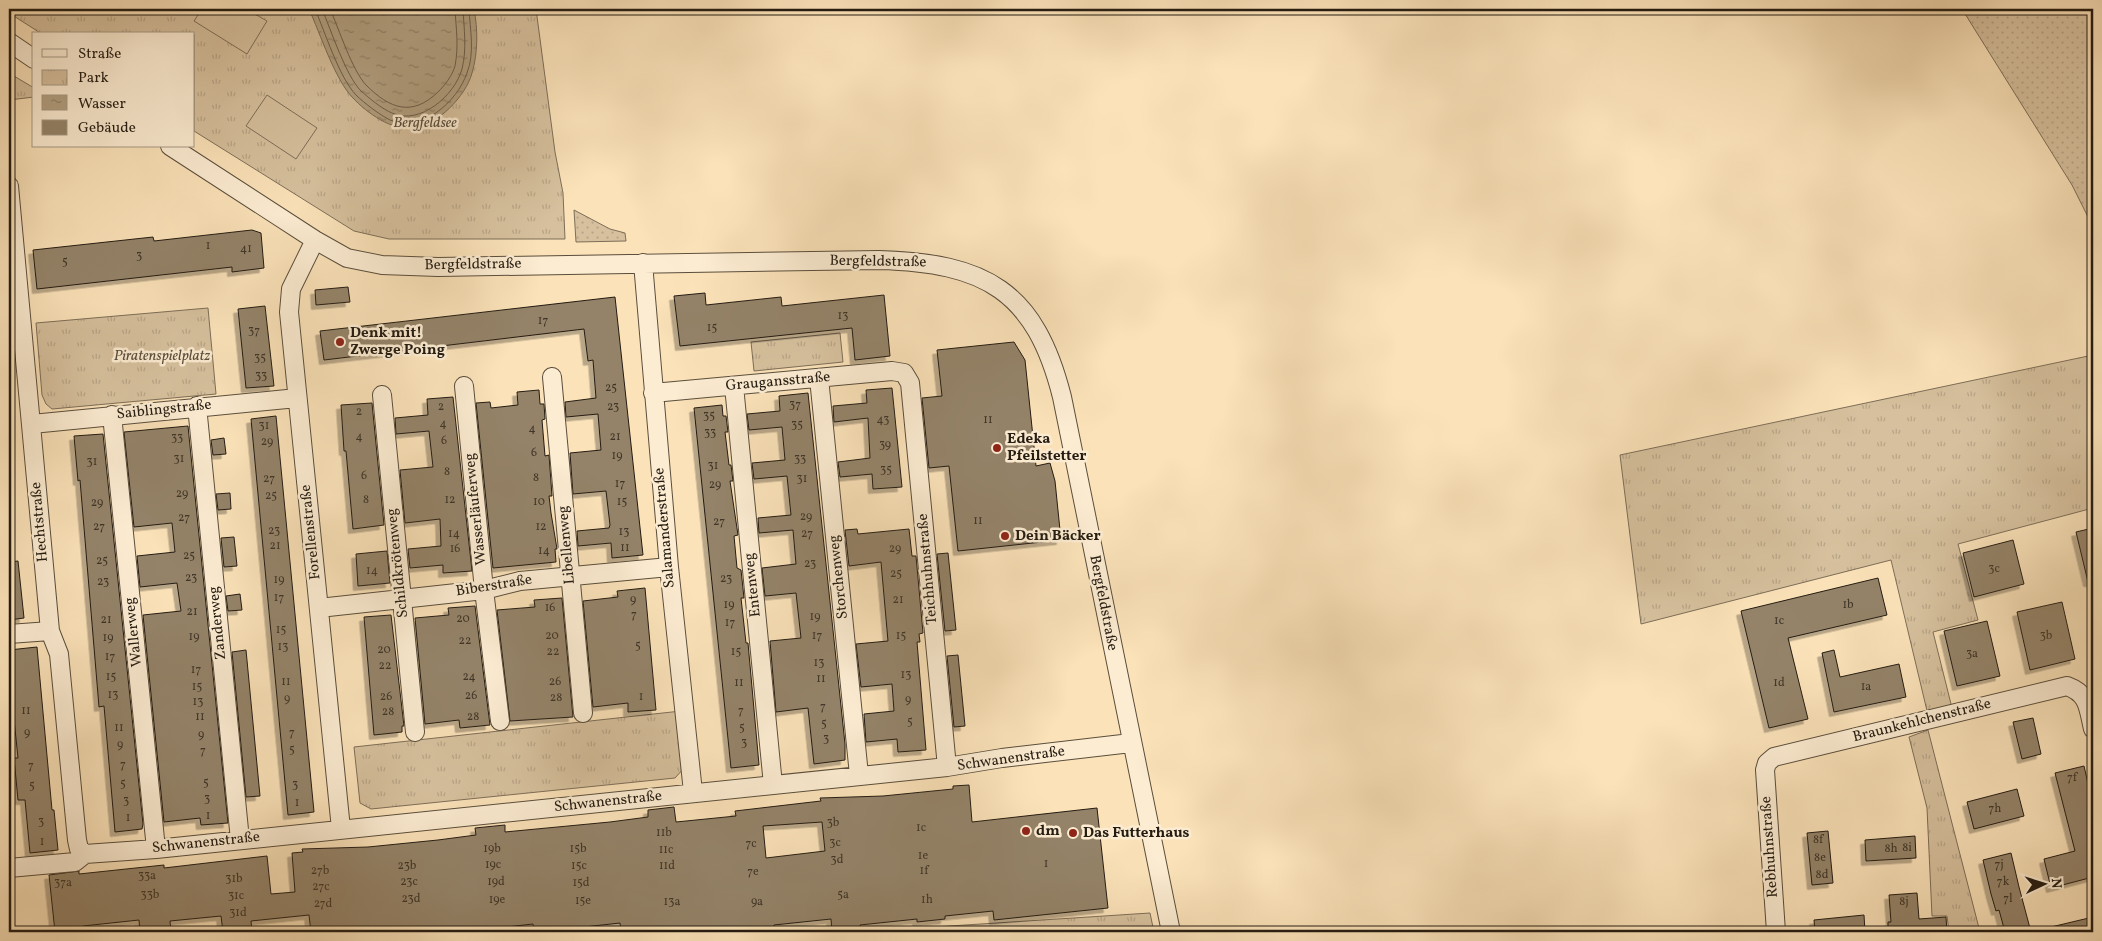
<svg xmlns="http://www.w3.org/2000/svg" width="2102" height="941" font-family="Vollkorn,serif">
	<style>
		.grass { fill: url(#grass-dots); stroke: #7d6e58 }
		.park { fill: url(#park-tufts); stroke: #7d6e58 }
		.garden { fill: #d6c09d; stroke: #7d6e58 }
		.water { fill: url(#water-ripples); stroke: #796b54 }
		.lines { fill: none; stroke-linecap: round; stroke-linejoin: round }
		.shore { stroke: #6b5e49; stroke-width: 1 }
		.building { fill: #948369; stroke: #241c12; fill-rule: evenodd; filter: url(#shadow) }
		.minor-casing { stroke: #5a4e3c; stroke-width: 20 }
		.minor { stroke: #fcecd2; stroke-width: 18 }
		.poi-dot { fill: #8f2418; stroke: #fcecd2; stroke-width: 2 }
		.labels { text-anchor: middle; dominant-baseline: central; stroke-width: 5; stroke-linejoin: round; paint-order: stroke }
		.number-label { font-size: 12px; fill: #403628 }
		.park-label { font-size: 15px; font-style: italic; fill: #594d3c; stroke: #fcecd2 }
		.street-label { font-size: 15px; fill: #241c12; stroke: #fcecd2 }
		.poi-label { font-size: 15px; font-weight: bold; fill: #241c12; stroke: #fcecd2; text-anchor: start }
	</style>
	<defs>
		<pattern id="grass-dots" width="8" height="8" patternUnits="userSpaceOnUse" patternTransform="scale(1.25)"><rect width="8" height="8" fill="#d6c09d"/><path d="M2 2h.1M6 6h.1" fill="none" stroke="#b8a486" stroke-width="1.8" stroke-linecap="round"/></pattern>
		<pattern id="park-tufts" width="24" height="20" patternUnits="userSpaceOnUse" patternTransform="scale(1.25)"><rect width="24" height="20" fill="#d6c09d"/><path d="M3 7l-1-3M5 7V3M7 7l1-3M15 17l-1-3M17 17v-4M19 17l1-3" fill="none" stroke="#b8a486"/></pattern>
		<pattern id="water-ripples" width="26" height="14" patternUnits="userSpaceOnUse" patternTransform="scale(1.25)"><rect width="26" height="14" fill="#b29f80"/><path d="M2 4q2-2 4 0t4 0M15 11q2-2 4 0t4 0" fill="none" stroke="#918167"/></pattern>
		<filter id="shadow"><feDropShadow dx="-4.5" dy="4.5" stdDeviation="0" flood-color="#0004"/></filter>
	</defs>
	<rect width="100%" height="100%" fill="#fbe2b9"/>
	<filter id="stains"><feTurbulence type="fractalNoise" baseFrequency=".004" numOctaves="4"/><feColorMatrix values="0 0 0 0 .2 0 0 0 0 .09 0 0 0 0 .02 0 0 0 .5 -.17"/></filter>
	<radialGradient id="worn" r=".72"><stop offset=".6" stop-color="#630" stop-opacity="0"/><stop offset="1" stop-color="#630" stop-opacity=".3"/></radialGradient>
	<path class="grass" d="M1962 9H2093V227L2072 185Z
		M574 210 610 229 625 233 626 241 576 242Z"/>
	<path class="park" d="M9 9H536L555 152 563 193 565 239H389L354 231 194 131V34H42L9 13Z
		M9 73 34 88V97L9 100Z
		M208 308 216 394 52 409 46 404 42 395 36 323Z
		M840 333 843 362 754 371 751 342Z
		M2093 355V508L1958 544 1978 620 1933 632 1952 708 1928 715 1891 560 1641 624 1620 455Z
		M681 711 685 767 675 778 371 809 360 803 354 747Z
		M1928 730 1980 932H1949L1947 916H1932L1927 808 1909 737Z
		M1150 913 1154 932H858Z"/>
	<path class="garden" d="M202 9H246L267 21 247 54 194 21Z
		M267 95 317 128 296 159 246 126Z"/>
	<path class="water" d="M309 9H474C478 29 478 53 472 73 466 96 437 126 413 128 392 131 367 113 353 98 335 80 320 33 309 9Z"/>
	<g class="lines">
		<path class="shore" d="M315 9C325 32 339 77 356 95 364 103 380 115 390 120 422 133 457 102 467 73 475 53 470 29 469 9
			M322 9C331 30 346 76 361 91 369 98 382 109 392 113 420 126 455 95 462 69 467 49 464 29 463 9
			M330 9C339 29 352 70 366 85 390 109 412 117 438 92 445 85 452 76 455 66 459 45 456 29 455 9"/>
	</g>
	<path class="building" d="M252 230 261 233 264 268 232 272V267L37 289 33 250 153 237 154 241Z
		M348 287 350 302 316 305 315 290Z
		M705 293 706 305 781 297 782 306 884 295 890 356 855 360 852 328 680 346 674 296Z
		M615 297 643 555 612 558 611 543 578 546 577 531 609 528 610 525 606 491 573 494 570 453 601 450 598 414 566 417 565 402 596 398 593 360 588 361 584 329 324 360 320 331Z
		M265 306 274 386 246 388 238 309Z
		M1014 342 1025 360 1036 466 1050 463 1055 481 1061 540 958 551 949 466 929 468 922 398 942 396 937 350Z
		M892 388 902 487 873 489 872 474 840 477 838 462 870 458 868 418 834 422 833 406 867 403 866 390Z
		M539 390 540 404H544L545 419 542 420 545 456 549 455 552 496H549L551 513 557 549H555L556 562 493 568 476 403 490 402 491 408 518 405 517 392Z
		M808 393 845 744V760L814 764 808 708 776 712 770 641 801 638 796 593 765 596 762 568 796 564 793 530 759 533 758 518 791 515 787 476 754 479 752 463 785 460 782 427 749 430 747 414 780 411 779 396Z
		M453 397 472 571 443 573V565L410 568 408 549 441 546 440 519 405 523 400 470 433 467 429 431 396 434 395 418 428 415 427 399Z
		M372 403 384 525 353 529 346 451H344L341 405Z
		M722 405 723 416H726L728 432H725L729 465H731L733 481H730L738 535 734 536 737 568 741 570 744 598H741L746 643H748L759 765 731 768 694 408Z
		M276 416 314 812 288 815 251 419Z
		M188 426 228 823 201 825 200 818 164 822 143 615 181 611 177 583 140 587 137 556 175 552 172 523 134 527 124 432Z
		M103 434 143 824 142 829 115 832 104 706 99 707 80 480 78 481 74 436Z
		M224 438 226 454 213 455 211 440Z
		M230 493 231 509 218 510 216 494Z
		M2093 528V582H2088L2076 532Z
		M857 529 858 534 909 529 912 556H916L923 633 919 634 920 642H917L926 750 898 752 897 739 866 742 864 714 894 711 892 684 861 687 856 644 888 641 881 562 849 566 845 530Z
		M234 537 237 566 224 567 221 538Z
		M2013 540 2024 584 1974 597 1963 553Z
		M387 551 390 583 358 586 356 554Z
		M948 553 956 630 945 631 937 554Z
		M18 561 24 618 9 620V562Z
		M1878 578 1887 615 1788 638 1808 719 1769 728 1741 611Z
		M645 588 656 710 628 712V703L593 707 583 601 618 597 617 591Z
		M240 594 242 610 228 611 226 596Z
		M562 598 573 717 510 721 497 610 535 607 534 600Z
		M2062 602 2075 659 2030 670 2017 612Z
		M475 606 490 725 460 728 459 720 425 724 415 618 449 615 448 608Z
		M391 615 404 726H402V732L374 735 364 617Z
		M1987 621 2000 676 1957 686 1944 631Z
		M37 647 52 810H54L58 850 30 853 25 800H18L14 758H18L11 690H9V650Z
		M246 650 260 796 246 797 232 652Z
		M1834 650 1840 677 1899 664 1906 697 1834 712 1822 653Z
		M958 655 965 726 954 727 947 656Z
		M2033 718 2041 754 2022 759 2013 722Z
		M2084 766 2093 805V877L2051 888 2044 859 2075 851 2055 773Z
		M969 785 972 822 1097 808 1108 908 994 920 993 911 945 916V919L917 922V919L860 925 861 930 838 932H832L831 919 774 925V932H621L620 923 539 932H534L533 924 463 932H311L309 915 251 921 252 932H223L221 916 170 921 171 932H140L139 920 83 926 84 932H55L49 875 79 871V874L164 865V868L267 856 271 894 295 892 292 853 303 852 302 849 368 847 438 840 476 835 475 828 505 825V832L610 822 648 817V810L674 807 676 822 736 816 735 811 821 801 820 798 883 796 953 789V786ZM822 822 825 851 766 858 763 826Z
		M2017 789 2024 816 1974 829 1967 802Z
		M1828 831 1833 883 1812 885 1807 833Z
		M1915 836 1916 858 1866 861 1865 840Z
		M2011 853 2019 887 2031 932H2005L1999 910 1996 911 1991 894 1983 860Z
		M1917 893 1919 919 1946 917 1947 932H1888V922H1891L1889 895Z
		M1864 915 1865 932H1815L1814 920Z
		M2093 917V932H2051V927Z"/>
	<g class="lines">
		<g class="minor-casing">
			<path id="minor" d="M9 42 34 59
				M170 146 315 240 347 258 382 265 438 267 879 260C985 263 1035 290 1062 397L1171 932
				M9 186 50 631 59 654 77 840 79 849 85 854
				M315 240 291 289 289 312 341 829
				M643 263 669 567 693 792
				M552 377 583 713
				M819 378 859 775
				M464 386 484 590 500 721
				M734 386 773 785
				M653 393 892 371 904 373 910 383 947 767
				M382 395 415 732
				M197 406 240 840
				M112 415 156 849
				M32 424 297 398
				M319 608 484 590 520 581 669 567
				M9 634 50 631
				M85 854 156 849 947 767 1002 758 1131 743
				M9 868 75 862 85 854
				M1776 932 1765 770 1767 763 1774 757 2067 686C2089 694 2088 708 2093 729"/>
		</g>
		<use href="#minor" class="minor"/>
	</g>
	<g class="poi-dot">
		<circle cx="340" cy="342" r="5"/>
		<circle cx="997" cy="448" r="5"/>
		<circle cx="1005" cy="536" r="5"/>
		<circle cx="1026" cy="831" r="5"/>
		<circle cx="1073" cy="833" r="5"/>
	</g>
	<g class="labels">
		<g class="number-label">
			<text x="208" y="246">1</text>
			<text x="246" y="249">41</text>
			<text x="139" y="256">3</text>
			<text x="65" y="262">5</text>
			<text x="843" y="316">13</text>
			<text x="543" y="321">17</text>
			<text x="712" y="328">15</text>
			<text x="254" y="331">37</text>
			<text x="260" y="358">35</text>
			<text x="261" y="376">33</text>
			<text x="611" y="388">25</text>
			<text x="795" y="405">37</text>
			<text x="441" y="407">2</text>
			<text x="613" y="407">23</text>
			<text x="359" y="412">2</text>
			<text x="709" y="416">35</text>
			<text x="883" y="420">43</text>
			<text x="988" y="420">11</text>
			<text x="443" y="424">4</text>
			<text x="797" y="425">35</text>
			<text x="264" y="426">31</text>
			<text x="532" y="429">4</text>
			<text x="710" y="433">33</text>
			<text x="359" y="437">4</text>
			<text x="615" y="437">21</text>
			<text x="177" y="438">33</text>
			<text x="444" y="441">6</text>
			<text x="267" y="442">29</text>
			<text x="885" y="445">39</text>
			<text x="534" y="453">6</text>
			<text x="617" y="456">19</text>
			<text x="179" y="459">31</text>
			<text x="800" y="459">33</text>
			<text x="92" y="462">31</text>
			<text x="713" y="466">31</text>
			<text x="886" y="470">35</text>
			<text x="447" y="472">8</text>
			<text x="364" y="476">6</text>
			<text x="536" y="478">8</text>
			<text x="269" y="479">27</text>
			<text x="802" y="479">31</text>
			<text x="620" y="484">17</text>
			<text x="715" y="485">29</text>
			<text x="182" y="494">29</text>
			<text x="271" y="496">25</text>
			<text x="366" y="500">8</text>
			<text x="450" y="500">12</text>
			<text x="539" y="502">10</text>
			<text x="622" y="502">15</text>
			<text x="97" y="503">29</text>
			<text x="806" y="517">29</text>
			<text x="184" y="518">27</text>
			<text x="978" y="521">11</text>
			<text x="719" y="522">27</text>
			<text x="99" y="527">27</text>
			<text x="541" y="527">12</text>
			<text x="274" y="531">23</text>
			<text x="624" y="532">13</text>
			<text x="454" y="534">14</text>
			<text x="807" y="534">27</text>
			<text x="275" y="546">21</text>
			<text x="625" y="548">11</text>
			<text x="455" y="549">16</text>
			<text x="895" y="549">29</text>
			<text x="544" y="551">14</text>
			<text x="189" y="556">25</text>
			<text x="102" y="561">25</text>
			<text x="810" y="564">23</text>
			<text x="1994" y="569">3c</text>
			<text x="372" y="571">14</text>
			<text x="896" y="574">25</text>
			<text x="191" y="578">23</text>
			<text x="726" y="579">23</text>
			<text x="279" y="580">19</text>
			<text x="103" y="582">23</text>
			<text x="279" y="598">17</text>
			<text x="633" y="600">9</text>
			<text x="898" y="600">21</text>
			<text x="729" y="605">19</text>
			<text x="1848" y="605">1b</text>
			<text x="550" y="608">16</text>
			<text x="192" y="612">21</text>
			<text x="634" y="615">7</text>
			<text x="815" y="617">19</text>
			<text x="463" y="619">20</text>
			<text x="106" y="620">21</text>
			<text x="1779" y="621">1c</text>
			<text x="730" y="623">17</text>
			<text x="281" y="630">15</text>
			<text x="552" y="636">20</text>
			<text x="817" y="636">17</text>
			<text x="901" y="636">15</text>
			<text x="2046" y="636">3b</text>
			<text x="194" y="637">19</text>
			<text x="108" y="638">19</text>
			<text x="465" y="641">22</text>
			<text x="638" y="646">5</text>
			<text x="283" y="647">13</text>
			<text x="384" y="650">20</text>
			<text x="553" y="652">22</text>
			<text x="736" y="652">15</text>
			<text x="1972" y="654">3a</text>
			<text x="110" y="657">17</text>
			<text x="819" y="663">13</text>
			<text x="385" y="666">22</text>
			<text x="196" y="670">17</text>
			<text x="906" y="675">13</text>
			<text x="111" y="677">15</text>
			<text x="469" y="677">24</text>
			<text x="821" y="679">11</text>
			<text x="286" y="682">11</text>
			<text x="555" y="682">26</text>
			<text x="739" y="683">11</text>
			<text x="1779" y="683">1d</text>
			<text x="197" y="687">15</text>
			<text x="1866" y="687">1a</text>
			<text x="113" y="695">13</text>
			<text x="471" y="696">26</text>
			<text x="386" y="697">26</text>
			<text x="641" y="697">1</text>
			<text x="556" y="698">28</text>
			<text x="287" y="699">9</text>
			<text x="908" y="700">9</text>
			<text x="198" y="702">13</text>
			<text x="823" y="707">7</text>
			<text x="26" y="711">11</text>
			<text x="741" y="711">7</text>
			<text x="388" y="712">28</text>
			<text x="200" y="717">11</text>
			<text x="473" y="717">28</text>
			<text x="910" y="722">5</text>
			<text x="824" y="724">5</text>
			<text x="119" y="728">11</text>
			<text x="742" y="728">5</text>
			<text x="27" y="733">9</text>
			<text x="292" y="733">7</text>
			<text x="201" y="735">9</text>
			<text x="826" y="739">3</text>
			<text x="744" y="743">3</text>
			<text x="120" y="745">9</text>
			<text x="292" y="750">5</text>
			<text x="203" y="751">7</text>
			<text x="123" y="765">7</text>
			<text x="31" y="766">7</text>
			<text x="2072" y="778">7f</text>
			<text x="206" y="783">5</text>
			<text x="123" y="784">5</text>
			<text x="295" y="785">3</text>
			<text x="32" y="786">5</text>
			<text x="207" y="799">3</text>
			<text x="126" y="801">3</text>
			<text x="297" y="803">1</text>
			<text x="1995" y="809">7h</text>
			<text x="208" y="816">1</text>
			<text x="128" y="818">1</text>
			<text x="41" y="822">3</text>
			<text x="833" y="823">3b</text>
			<text x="921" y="828">1c</text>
			<text x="664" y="833">11b</text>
			<text x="1818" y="840">8f</text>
			<text x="42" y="842">1</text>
			<text x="835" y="843">3c</text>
			<text x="751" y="844">7c</text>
			<text x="1907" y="848">8i</text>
			<text x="492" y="849">19b</text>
			<text x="578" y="849">15b</text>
			<text x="1891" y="849">8h</text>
			<text x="666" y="850">11c</text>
			<text x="923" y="856">1e</text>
			<text x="1820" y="858">8e</text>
			<text x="837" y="860">3d</text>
			<text x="1046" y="864">1</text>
			<text x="493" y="865">19c</text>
			<text x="1999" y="865">7j</text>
			<text x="407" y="866">23b</text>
			<text x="579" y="866">15c</text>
			<text x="667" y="866">11d</text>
			<text x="320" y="871">27b</text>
			<text x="924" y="871">1f</text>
			<text x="753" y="872">7e</text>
			<text x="1822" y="875">8d</text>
			<text x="147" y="876">33a</text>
			<text x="234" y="879">31b</text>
			<text x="409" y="882">23c</text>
			<text x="496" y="882">19d</text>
			<text x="2003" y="882">7k</text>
			<text x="63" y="883">37a</text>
			<text x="581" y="883">15d</text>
			<text x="321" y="887">27c</text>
			<text x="150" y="895">33b</text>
			<text x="843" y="895">5a</text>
			<text x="236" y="896">31c</text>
			<text x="411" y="899">23d</text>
			<text x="2008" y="899">7l</text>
			<text x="497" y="900">19e</text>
			<text x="927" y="900">1h</text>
			<text x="583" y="901">15e</text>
			<text x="672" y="902">13a</text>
			<text x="757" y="902">9a</text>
			<text x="1904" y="902">8j</text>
			<text x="323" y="904">27d</text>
			<text x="238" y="913">31d</text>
		</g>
		<g class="park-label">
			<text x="425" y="123">Bergfeldsee</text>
			<text x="162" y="356">Piratenspielplatz</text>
		</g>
		<g class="street-label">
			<text transform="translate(878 262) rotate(1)">Bergfeldstraße</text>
			<text transform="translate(473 265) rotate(-1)">Bergfeldstraße</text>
			<text transform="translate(778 382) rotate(-5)">Graugansstraße</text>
			<text transform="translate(164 410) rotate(-6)">Saiblingstraße</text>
			<text transform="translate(476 509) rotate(-96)">Wasserläuferweg</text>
			<text transform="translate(40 522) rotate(-95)">Hechtstraße</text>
			<text transform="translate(665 528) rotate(-95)">Salamanderstraße</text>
			<text transform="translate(311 532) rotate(-96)">Forellenstraße</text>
			<text transform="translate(567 545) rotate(-95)">Libellenweg</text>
			<text transform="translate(398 563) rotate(-96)">Schildkrötenweg</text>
			<text transform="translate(928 569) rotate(-95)">Teichhuhnstraße</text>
			<text transform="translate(839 577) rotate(-96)">Storchenweg</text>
			<text transform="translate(753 585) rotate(-96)">Entenweg</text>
			<text transform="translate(494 586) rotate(-9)">Biberstraße</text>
			<text transform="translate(1103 603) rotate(79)">Bergfeldstraße</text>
			<text transform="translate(218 623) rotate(-96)">Zanderweg</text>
			<text transform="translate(134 632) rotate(-96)">Wallerweg</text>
			<text transform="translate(1922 721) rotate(-14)">Braunkehlchenstraße</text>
			<text transform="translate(1011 759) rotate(-8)">Schwanenstraße</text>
			<text transform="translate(608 802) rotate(-6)">Schwanenstraße</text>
			<text transform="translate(206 843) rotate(-6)">Schwanenstraße</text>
			<text transform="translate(1770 847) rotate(-94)">Rebhuhnstraße</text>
		</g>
		<g class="poi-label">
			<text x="350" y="333">Denk mit!<tspan x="350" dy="17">Zwerge Poing</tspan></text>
			<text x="1007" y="439">Edeka<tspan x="1007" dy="17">Pfeilstetter</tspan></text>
			<text x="1015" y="536">Dein Bäcker</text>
			<text x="1036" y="831">dm</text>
			<text x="1083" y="833">Das Futterhaus</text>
		</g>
	</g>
	<rect width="2102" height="941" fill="none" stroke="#fbe2b9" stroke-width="30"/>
	<rect x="10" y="10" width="2082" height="921" fill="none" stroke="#241c12" stroke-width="2.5"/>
	<rect x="15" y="15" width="2072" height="911" fill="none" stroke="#241c12"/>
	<rect x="32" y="32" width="162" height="115" fill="#fcecd2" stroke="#a69985"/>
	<rect x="42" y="49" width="25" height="8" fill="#fcecd2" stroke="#a69985"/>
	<text x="78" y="58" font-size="15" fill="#241c12">Straße</text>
	<rect x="42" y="70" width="25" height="15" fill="url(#park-tufts)" stroke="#a69985"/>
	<text x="78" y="82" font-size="15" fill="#241c12">Park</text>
	<rect x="42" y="95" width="25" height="15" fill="url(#water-ripples)" stroke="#a69985"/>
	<text x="78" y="108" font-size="15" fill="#241c12">Wasser</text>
	<rect x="42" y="120" width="25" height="15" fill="#948369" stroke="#a69985"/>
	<text x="78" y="132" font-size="15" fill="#241c12">Gebäude</text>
	<g transform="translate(2044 884) rotate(86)" stroke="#fcecd2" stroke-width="4" paint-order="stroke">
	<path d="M0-4L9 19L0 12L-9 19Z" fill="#241c12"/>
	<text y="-8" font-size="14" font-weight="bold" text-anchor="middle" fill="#241c12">N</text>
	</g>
	<rect width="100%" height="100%" filter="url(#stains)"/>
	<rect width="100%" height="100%" fill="url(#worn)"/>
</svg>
